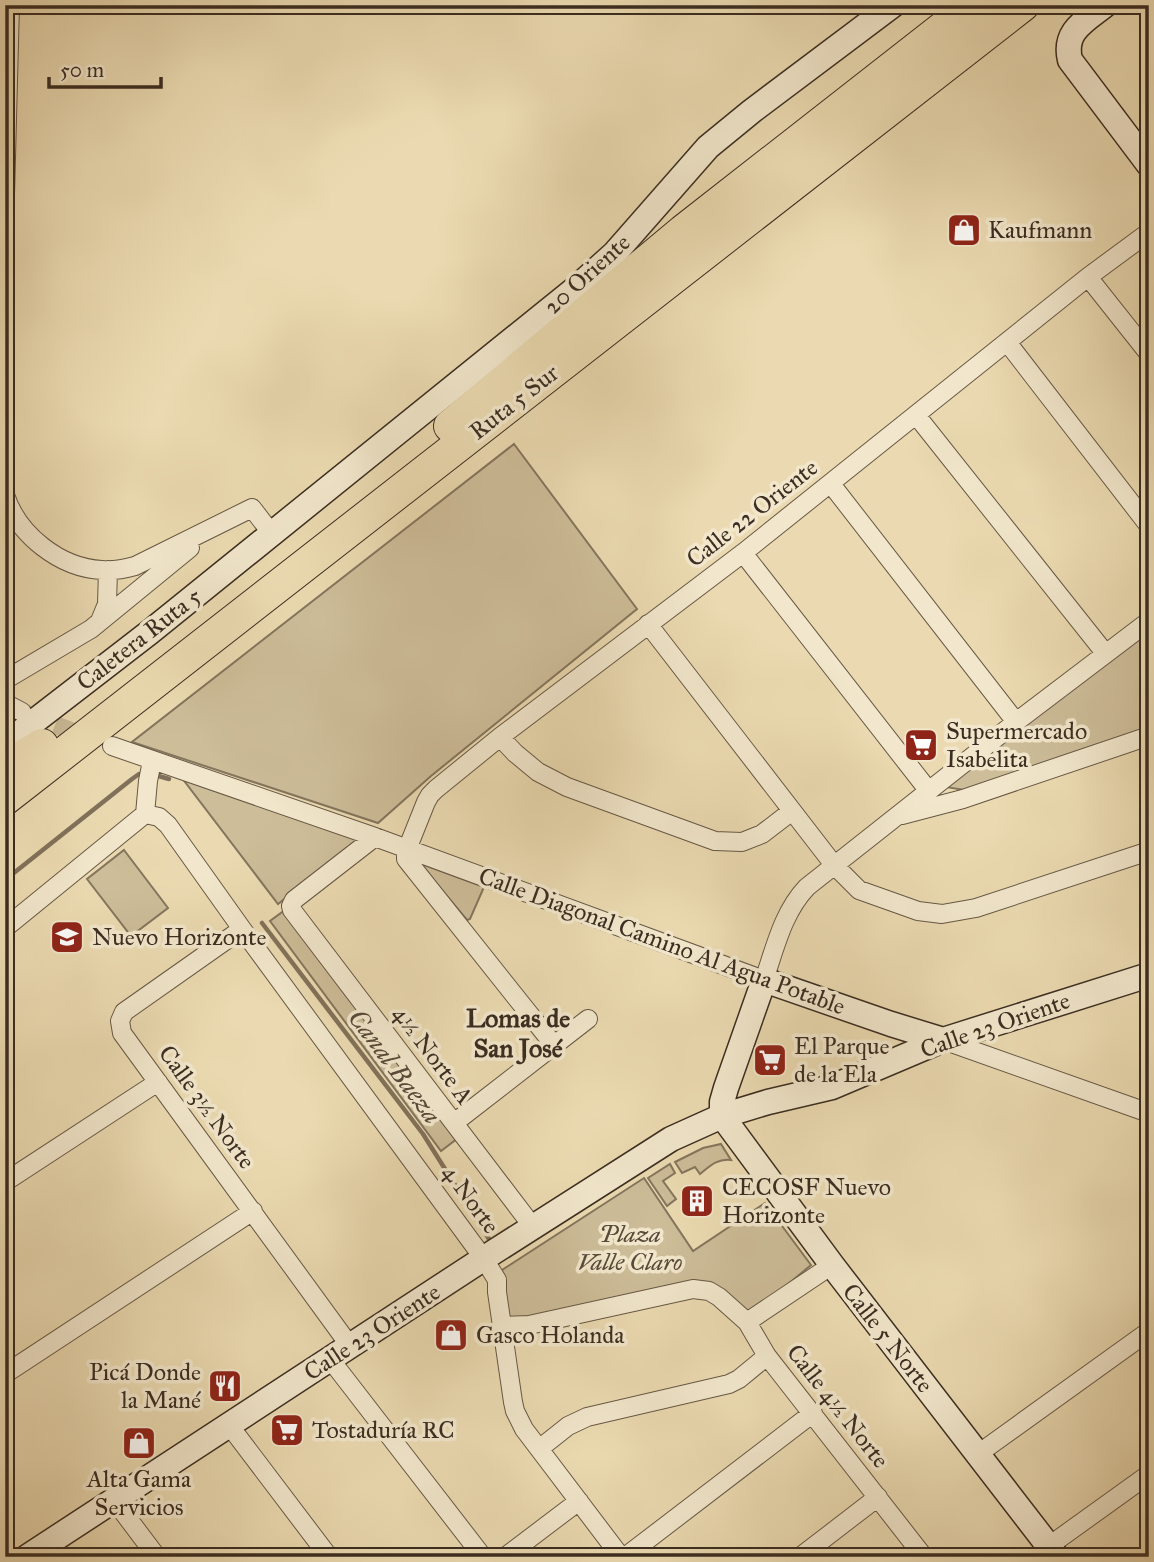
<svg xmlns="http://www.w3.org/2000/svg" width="1154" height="1562" font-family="'IM FELL Great Primer',serif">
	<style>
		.green { fill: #cdbd99; stroke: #84755d; stroke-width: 2 }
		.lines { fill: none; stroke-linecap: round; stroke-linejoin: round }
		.stream { stroke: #81715a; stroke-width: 4.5 }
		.street-tunnel { stroke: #c8b794; stroke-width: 18; stroke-dasharray: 18 9; stroke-linecap: butt }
		.street-casing { stroke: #675845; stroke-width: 20 }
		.secondary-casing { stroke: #3b2d21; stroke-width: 27 }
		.highway-casing { stroke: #3b2d21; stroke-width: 34 }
		.street { stroke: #f2e7cc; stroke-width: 18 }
		.secondary { stroke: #f2e7cc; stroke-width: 24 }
		.highway { stroke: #ebdab1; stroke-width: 32 }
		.labels { text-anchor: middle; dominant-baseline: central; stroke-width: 7; stroke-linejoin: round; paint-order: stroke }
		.poi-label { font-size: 24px; fill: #3b2d21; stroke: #f2e7cc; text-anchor: start }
		.street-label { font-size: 24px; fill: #3b2d21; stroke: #f2e7cc }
		.park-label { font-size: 24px; font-style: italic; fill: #584a39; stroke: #f2e7cc }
		.neighbourhood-label { font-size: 26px; font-weight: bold; fill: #3b2d21; stroke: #f2e7cc }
		.water-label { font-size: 26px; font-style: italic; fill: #584a39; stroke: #f2e7cc }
	</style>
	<rect width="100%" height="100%" fill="#ebdab1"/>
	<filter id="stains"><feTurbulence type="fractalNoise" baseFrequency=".00286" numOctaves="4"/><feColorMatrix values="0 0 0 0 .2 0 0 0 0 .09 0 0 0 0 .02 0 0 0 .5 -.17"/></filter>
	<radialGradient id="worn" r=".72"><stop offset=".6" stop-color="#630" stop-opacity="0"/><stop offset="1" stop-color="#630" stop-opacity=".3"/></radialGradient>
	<path class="green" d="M514 444 637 609 431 776 378 823 132 742Z
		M1149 632V730L964 790 940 786Z
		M182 778 360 840 278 904Z
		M124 850 168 908 131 936 87 879Z
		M419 863 484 887 470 919 467 920Z
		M285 910 458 1138 441 1151 270 921Z
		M721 1144 731 1160C718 1158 710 1166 700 1174L695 1167 682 1173 675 1162 703 1148Z
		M670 1164 675 1173 663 1181 676 1199 667 1206 648 1178Z
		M644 1178 693 1251 765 1203 811 1265 745 1320 709 1289 510 1322 502 1270Z"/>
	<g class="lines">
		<path class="stream" d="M155 775 169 779
			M5 880 132 779 139 774H146
			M262 923 423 1134 489 1239"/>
		<path class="street-tunnel" d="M30 715 89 738"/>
		<g class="street-casing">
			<path id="street" d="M5 195 10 5
				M1088 277 1149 354
				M1007 342 1149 526
				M916 415 1105 653
				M831 484 1016 722
				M5 495C18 535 60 568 102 570 113 571 124 569 135 566L252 508 272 534
				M743 553 928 790
				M100 621 107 604 108 570
				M648 624 834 865 859 890 918 911 942 914 976 908 1149 851
				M5 680 91 629 190 548
				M5 703 22 712
				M500 737 515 753 538 772 567 787 715 841 742 842 762 834 792 811
				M112 746 375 837 764 980C775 948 783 912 807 887L1016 722 1149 621
				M145 814 148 781 152 761
				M902 815 963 799 1149 736
				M375 837 294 900 291 906 292 910 533 1227
				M5 928 145 814 159 817 168 825 242 929 484 1259 497 1280V1292L513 1402 515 1411 524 1429 621 1557
				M242 929 124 1012 120 1021 122 1033 350 1346
				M943 1040 1149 1113
				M554 1045 406 859V852L426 802 430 795 436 789 500 737 743 553 1088 277 1149 232
				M454 1123 588 1019
				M5 1182 158 1082
				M747 1322 832 1265
				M501 1326 529 1325 693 1289 709 1291 719 1297 747 1322 767 1356 924 1557
				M330 1359 483 1557
				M5 1374 253 1211
				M229 1425 329 1557
				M539 1449 568 1426 587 1417 729 1384 739 1379 767 1356
				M978 1454 1149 1331
				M114 1500 157 1557
				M1049 1546 1149 1474
				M505 1557 579 1501
				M625 1557 813 1413
				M800 1557 878 1497"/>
		</g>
		<g class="secondary-casing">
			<path id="secondary" d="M1105 5C1085 21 1063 31 1070 60L1149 165
				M5 744 150 632 575 289 615 253 708 147 752 111 893 5
				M722 1116 832 1265 1057 1557
				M722 1116V1102L726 1088 764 980 891 1024 943 1040
				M27 1557 489 1255 671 1139 722 1116 768 1102 832 1087 943 1040 1149 975"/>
		</g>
		<g class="highway-casing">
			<path id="highway" d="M450 426 683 231 972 5
				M5 767 42 745
				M5 799 1023 5"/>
		</g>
		<use href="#street" class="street"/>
		<use href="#secondary" class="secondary"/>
		<use href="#highway" class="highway"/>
	</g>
	<defs>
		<g id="shop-square" transform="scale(1.75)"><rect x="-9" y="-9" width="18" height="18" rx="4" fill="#8f2418" stroke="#f2e7cc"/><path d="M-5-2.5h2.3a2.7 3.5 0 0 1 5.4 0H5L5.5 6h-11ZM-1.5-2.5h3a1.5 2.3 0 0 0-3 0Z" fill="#fff"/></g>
		<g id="supermarket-square" transform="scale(1.75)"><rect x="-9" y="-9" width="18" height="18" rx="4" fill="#8f2418" stroke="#f2e7cc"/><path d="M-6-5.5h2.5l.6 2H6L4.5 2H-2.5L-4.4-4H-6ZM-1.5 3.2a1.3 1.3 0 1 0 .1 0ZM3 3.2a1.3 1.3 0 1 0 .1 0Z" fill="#fff"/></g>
		<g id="school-square" transform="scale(1.75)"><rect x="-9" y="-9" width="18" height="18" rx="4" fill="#8f2418" stroke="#f2e7cc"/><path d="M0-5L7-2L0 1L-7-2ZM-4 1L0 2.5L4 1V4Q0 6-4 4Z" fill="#fff"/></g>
		<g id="building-square" transform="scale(1.75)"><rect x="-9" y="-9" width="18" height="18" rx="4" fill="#8f2418" stroke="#f2e7cc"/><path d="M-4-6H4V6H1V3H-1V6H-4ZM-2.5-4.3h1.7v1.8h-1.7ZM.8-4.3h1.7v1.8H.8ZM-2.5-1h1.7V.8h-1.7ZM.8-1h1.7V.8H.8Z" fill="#fff"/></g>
		<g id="restaurant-square" transform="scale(1.75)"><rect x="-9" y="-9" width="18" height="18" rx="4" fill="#8f2418" stroke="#f2e7cc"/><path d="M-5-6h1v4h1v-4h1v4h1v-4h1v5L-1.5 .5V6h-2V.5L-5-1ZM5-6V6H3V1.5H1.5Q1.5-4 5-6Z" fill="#fff"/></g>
	</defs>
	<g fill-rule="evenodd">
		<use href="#shop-square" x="964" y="230"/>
		<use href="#supermarket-square" x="921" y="745"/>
		<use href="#school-square" x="67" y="937"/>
		<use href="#supermarket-square" x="770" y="1060"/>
		<use href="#building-square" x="697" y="1201"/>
		<use href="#shop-square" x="451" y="1335"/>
		<use href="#restaurant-square" x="225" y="1386"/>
		<use href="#supermarket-square" x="287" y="1430"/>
		<use href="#shop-square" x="139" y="1443"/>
	</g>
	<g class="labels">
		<g class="poi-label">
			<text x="988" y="230">Kaufmann</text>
			<text x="946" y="731">Supermercado<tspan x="946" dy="28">Isabelita</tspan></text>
			<text x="92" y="937">Nuevo Horizonte</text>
			<text x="794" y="1046">El Parque<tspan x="794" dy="28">de la Ela</tspan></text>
			<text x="722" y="1187">CECOSF Nuevo<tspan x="722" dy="28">Horizonte</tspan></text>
			<text x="476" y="1335">Gasco Holanda</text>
			<text x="201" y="1372" text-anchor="end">Picá Donde<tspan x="201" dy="28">la Mané</tspan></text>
			<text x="312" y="1430">Tostaduría RC</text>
			<text x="139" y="1479" text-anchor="middle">Alta Gama<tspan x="139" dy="28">Servicios</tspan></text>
		</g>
		<g class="street-label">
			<text transform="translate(587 274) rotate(-42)">20 Oriente</text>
			<text transform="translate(514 402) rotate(-38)">Ruta 5 Sur</text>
			<text transform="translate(752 513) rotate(-38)">Calle 22 Oriente</text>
			<text transform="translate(139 639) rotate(-38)">Caletera Ruta 5</text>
			<text transform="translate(662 941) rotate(20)">Calle Diagonal Camino Al Agua Potable</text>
			<text transform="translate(995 1025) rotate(-19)">Calle 23 Oriente</text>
			<text transform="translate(433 1055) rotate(53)">4½ Norte A</text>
			<text transform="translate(207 1107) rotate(54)">Calle 3½ Norte</text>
			<text transform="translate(471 1199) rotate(54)">4 Norte</text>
			<text transform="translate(372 1332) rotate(-33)">Calle 23 Oriente</text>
			<text transform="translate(888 1338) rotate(52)">Calle 5 Norte</text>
			<text transform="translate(838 1406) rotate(52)">Calle 4½ Norte</text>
		</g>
		<g class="park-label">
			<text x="630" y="1234">Plaza<tspan x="630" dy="28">Valle Claro</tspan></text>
		</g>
		<g class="neighbourhood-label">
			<text x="518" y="1018">Lomas de<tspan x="518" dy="30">San José</tspan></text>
		</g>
		<g class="water-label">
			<text transform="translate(395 1066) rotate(53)">Canal Baeza</text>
		</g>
	</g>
	<rect width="1154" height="1562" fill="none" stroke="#ebdab1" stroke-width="28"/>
	<rect x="7" y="7" width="1140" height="1548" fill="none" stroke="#3b2d21" stroke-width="3.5"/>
	<rect x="14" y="14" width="1126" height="1534" fill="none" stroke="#3b2d21" stroke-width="2"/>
	<path d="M49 77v10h112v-10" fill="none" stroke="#3b2d21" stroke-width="3.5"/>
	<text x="60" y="77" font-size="21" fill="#3b2d21" stroke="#f2e7cc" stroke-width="5" paint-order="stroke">50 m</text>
	<rect width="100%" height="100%" filter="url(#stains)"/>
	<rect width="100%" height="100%" fill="url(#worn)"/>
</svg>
